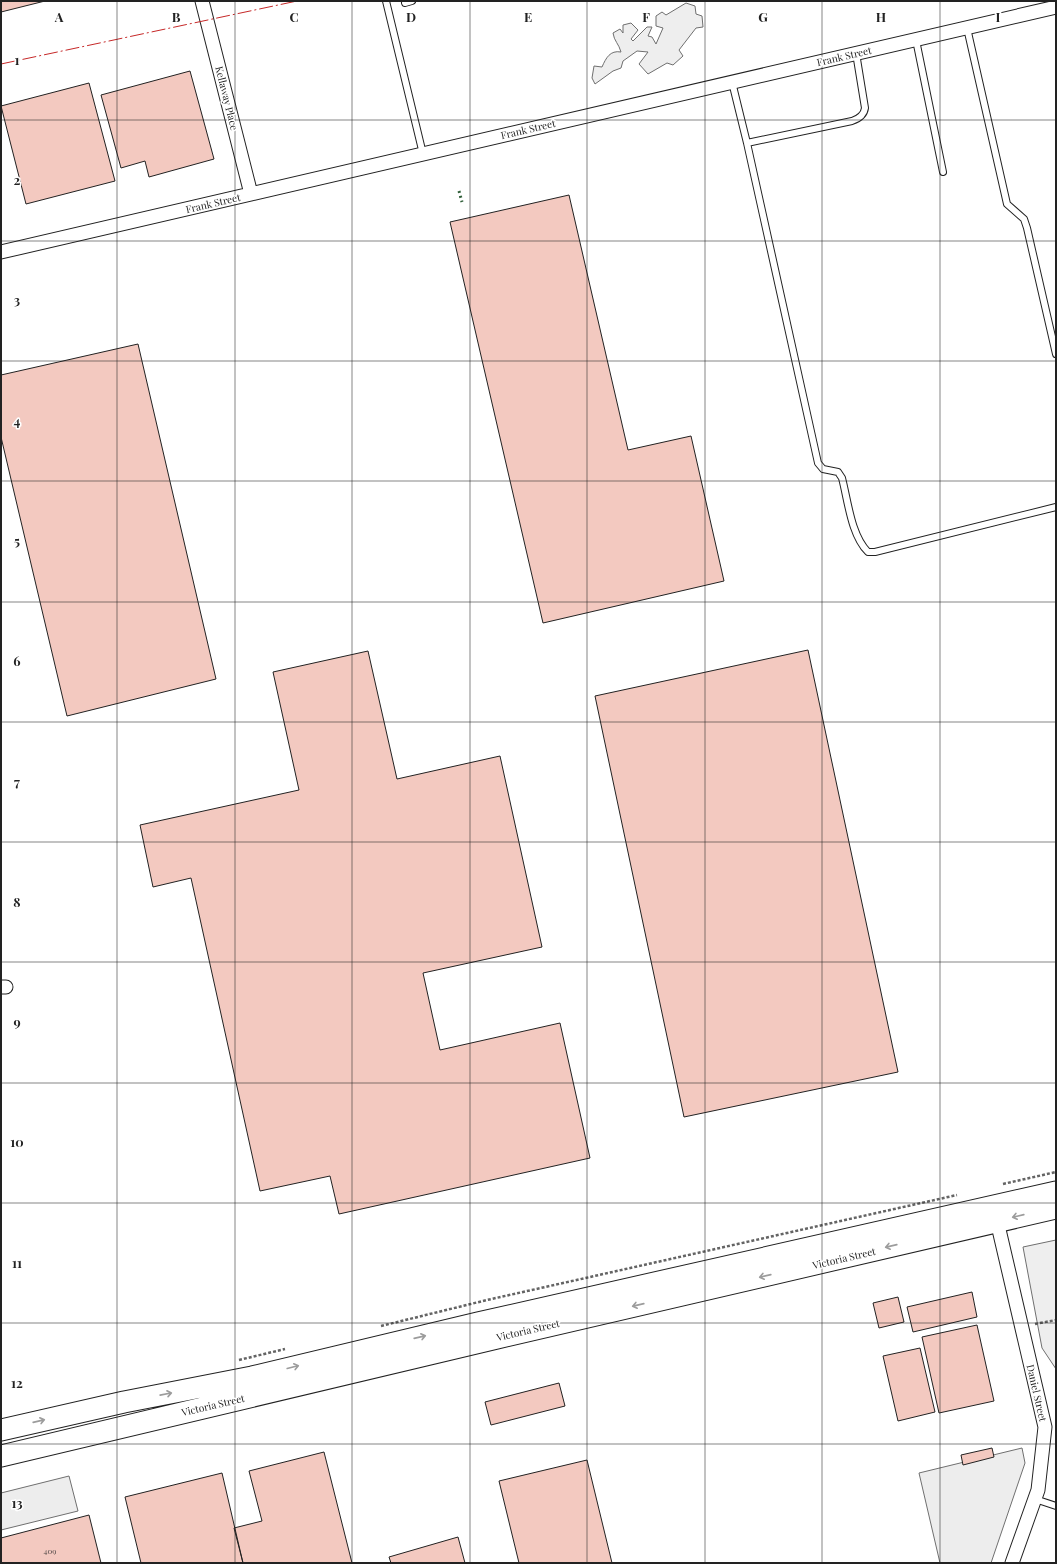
<svg xmlns="http://www.w3.org/2000/svg" width="1057" height="1564" font-family="'Playfair Display',serif">
	<style>
		.green { fill: #eee; stroke: #6f6f6f }
		.parking { fill: #ededed; stroke: #6f6f6f }
		.building { fill: #f3c9c0; stroke: #222 }
		.lines { fill: none; stroke-linecap: round; stroke-linejoin: round }
		.service-casing { stroke: #222; stroke-width: 8 }
		.minor-casing { stroke: #222; stroke-width: 15 }
		.primary-casing { stroke: #222; stroke-width: 23 }
		.path { stroke: #646464; stroke-width: 2.5; stroke-dasharray: 3 2; stroke-linecap: butt }
		.service { stroke: #fff; stroke-width: 6 }
		.minor { stroke: #fff; stroke-width: 13 }
		.primary { stroke: #fff; stroke-width: 21 }
		.hedge { stroke: #2f5e38; stroke-width: 3; stroke-dasharray: 2 3; stroke-linecap: butt }
		.power { stroke: #c62828; stroke-width: 1; stroke-dasharray: 14 3 2 3; stroke-linecap: butt }
		.oneway { stroke: #9c9c9c }
		.grid { fill: none; stroke: #222; stroke-width: 1; stroke-opacity: 0.55 }
		.labels { text-anchor: middle; dominant-baseline: central; stroke-width: 3; stroke-linejoin: round; paint-order: stroke }
		.number-label { font-size: 8px; fill: #564c4a }
		.street-label { font-size: 10px; fill: #222; stroke: #fff }
		.grid-label { font-size: 13px; text-anchor: middle; font-weight: bold; fill: #222; stroke: #fff; stroke-width: 3; stroke-linejoin: round; paint-order: stroke }
	</style>
	<rect width="100%" height="100%" fill="#fff"/>
	<path class="green" d="M686 3 695 6 696 14 702 16 703 27 696 28 679 50 683 56 673 65 667 63 648 74 639 64 648 52 637 51 623 61 621 68 613 71 595 84 592 78 594 66 602 67C606 58 610 50 621 52 619 44 614 41 613 33L620 29 623 33V25L631 23 638 30 631 39 633 41 647 27H652L648 36 652 37 656 44 663 28 656 26V16L662 12 666 15Z
		M1056 1240V1369L1042 1348 1023 1247Z"/>
	<path class="parking" d="M1022 1448 1025 1463 991 1563H940L919 1473Z
		M69 1476 78 1511 1 1530V1493Z"/>
	<path class="building" d="M1 1H45L1 12Z
		M190 71 214 159 149 177 145 161 121 168 101 95Z
		M89 83 115 181 26 204 1 106Z
		M569 195 628 450 691 436 724 581 543 623 450 222Z
		M138 344 216 679 67 716 1 437V375Z
		M808 650 898 1072 684 1117 595 696Z
		M368 651 397 779 500 756 542 947 423 973 440 1050 560 1023 590 1158 339 1214 330 1176 260 1191 191 878 153 887 140 825 299 790 273 672Z
		M972 1292 977 1317 913 1332 907 1307Z
		M898 1297 904 1322 879 1328 873 1303Z
		M977 1325 994 1401 939 1413 922 1337Z
		M920 1348 935 1412 898 1421 883 1356Z
		M559 1383 565 1406 491 1425 485 1402Z
		M992 1448 994 1457 963 1465 961 1455Z
		M324 1452 352 1563H243L234 1528 262 1521 249 1471Z
		M587 1460 612 1563H519L499 1481Z
		M222 1473 243 1563H141L125 1497Z
		M89 1515 101 1563H1V1538Z
		M458 1537 465 1563H391L389 1557Z"/>
	<g class="lines">
		<g class="service-casing">
			<path id="service" d="M386 1 423 154
				M405 3 412 1
				M967 28 1007 204 1024 219 1027 228 1056 354
				M916 40 943 172
				M732 82 747 143 818 463 823 469 838 472 842 478C848 501 851 535 868 552H875L1056 507
				M747 143 852 121C858 119 864 116 865 108L856 53
				M1035 1499 1056 1506"/>
		</g>
		<g class="minor-casing">
			<path id="minor" d="M202 1 251 194
				M1 252 1056 7
				M1 987H6
				M997 1221 1045 1427 1038 1490 1012 1563"/>
		</g>
		<g class="primary-casing">
			<path id="primary" d="M1 1430 124 1402 252 1377 478 1323 1056 1192
				M1 1456 497 1338 1056 1208"/>
		</g>
		<path class="path" d="M1003 1184 1056 1172
			M1035 1324 1056 1320
			M381 1326 487 1300 957 1195
			M239 1360 285 1349"/>
		<use href="#service" class="service"/>
		<use href="#minor" class="minor"/>
		<use href="#primary" class="primary"/>
		<path class="hedge" d="M459 191 462 202"/>
		<path class="power" d="M1 64 297 1"/>
	</g>
	<defs><path id="oneway-shaft" d="M-6 0H5M1.5-3L5.5 0L1.5 3" fill="none" stroke-width="1.6" stroke-linecap="round" stroke-linejoin="round"/></defs>
	<g class="oneway">
		<use href="#oneway-shaft" transform="translate(1018 1216) rotate(167)"/>
		<use href="#oneway-shaft" transform="translate(891 1246) rotate(167)"/>
		<use href="#oneway-shaft" transform="translate(765 1276) rotate(167)"/>
		<use href="#oneway-shaft" transform="translate(638 1305) rotate(167)"/>
		<use href="#oneway-shaft" transform="translate(420 1337) rotate(-13)"/>
		<use href="#oneway-shaft" transform="translate(293 1367) rotate(-14)"/>
		<use href="#oneway-shaft" transform="translate(166 1394) rotate(-11)"/>
		<use href="#oneway-shaft" transform="translate(39 1421) rotate(-13)"/>
	</g>
	<path class="grid" d="M117 1V1563M235 1V1563M352 1V1563M470 1V1563M587 1V1563M705 1V1563M822 1V1563M940 1V1563M1 120H1056M1 241H1056M1 361H1056M1 481H1056M1 602H1056M1 722H1056M1 842H1056M1 962H1056M1 1083H1056M1 1203H1056M1 1323H1056M1 1444H1056"/>
	<g class="labels">
		<g class="number-label">
			<text x="50" y="1550">409</text>
		</g>
		<g class="street-label">
			<text transform="translate(844 56) rotate(-13)">Frank Street</text>
			<text transform="translate(227 98) rotate(76)">Kellaway Place</text>
			<text transform="translate(528 129) rotate(-13)">Frank Street</text>
			<text transform="translate(213 203) rotate(-13)">Frank Street</text>
			<text transform="translate(844 1258) rotate(-13)">Victoria Street</text>
			<text transform="translate(528 1330) rotate(-13)">Victoria Street</text>
			<text transform="translate(1037 1393) rotate(77)">Daniel Street</text>
			<text transform="translate(213 1405) rotate(-13)">Victoria Street</text>
		</g>
	</g>
	<g class="grid-label">
		<text x="59" y="22">A</text>
		<text x="176" y="22">B</text>
		<text x="294" y="22">C</text>
		<text x="411" y="22">D</text>
		<text x="528" y="22">E</text>
		<text x="646" y="22">F</text>
		<text x="763" y="22">G</text>
		<text x="881" y="22">H</text>
		<text x="998" y="22">I</text>
		<text x="17" y="65">1</text>
		<text x="17" y="185">2</text>
		<text x="17" y="305">3</text>
		<text x="17" y="426">4</text>
		<text x="17" y="546">5</text>
		<text x="17" y="666">6</text>
		<text x="17" y="787">7</text>
		<text x="17" y="907">8</text>
		<text x="17" y="1027">9</text>
		<text x="17" y="1147">10</text>
		<text x="17" y="1268">11</text>
		<text x="17" y="1388">12</text>
		<text x="17" y="1508">13</text>
	</g>
	<rect width="1057" height="1564" fill="none" stroke="#222222" stroke-width="4"/>
</svg>
